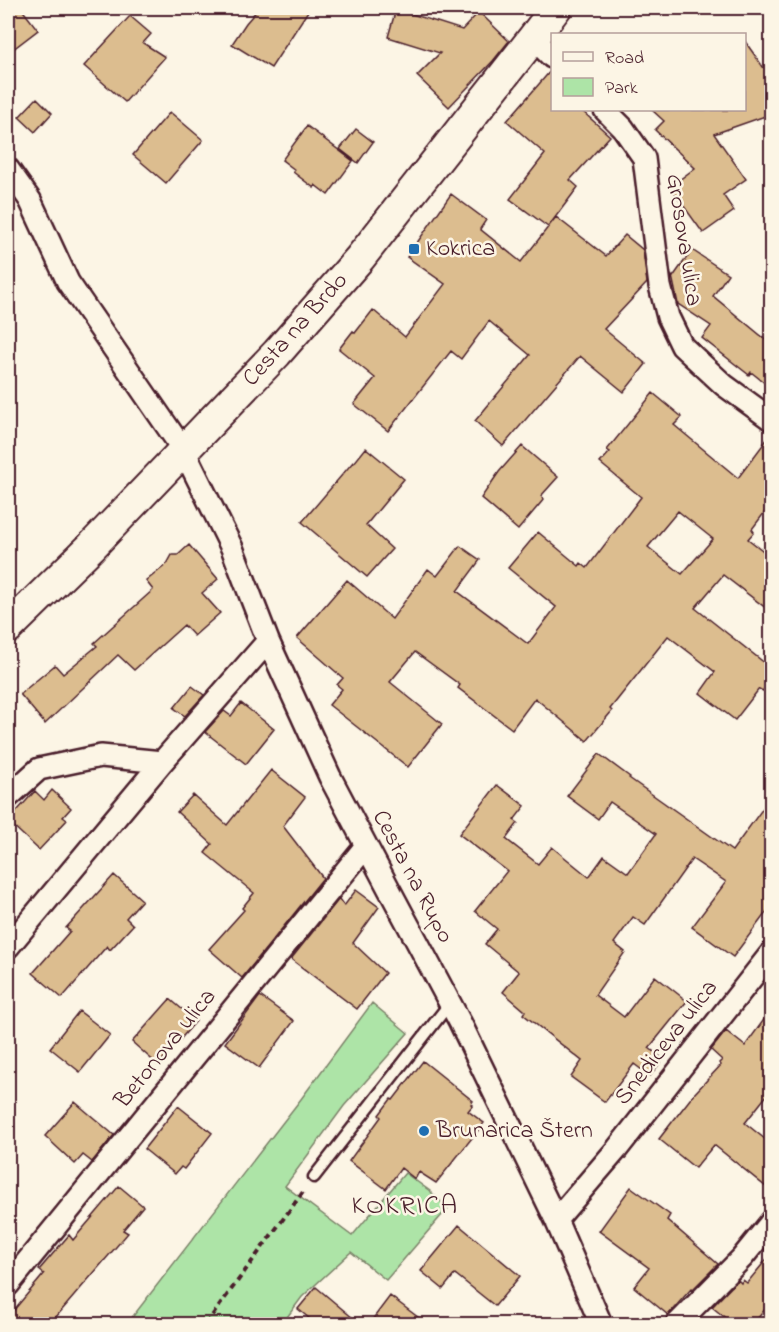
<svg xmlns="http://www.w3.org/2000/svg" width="779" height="1332" font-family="'Indie Flower',sans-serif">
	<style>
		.green { fill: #ade4a7; stroke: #7c8269; stroke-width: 1.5 }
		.building { fill: #dcbd8f; stroke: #4a1f2b; stroke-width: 1.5; fill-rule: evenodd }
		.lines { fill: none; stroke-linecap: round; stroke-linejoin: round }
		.lane-casing { stroke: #4a1f2b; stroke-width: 15 }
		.street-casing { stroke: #4a1f2b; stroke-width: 26 }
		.secondary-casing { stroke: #4a1f2b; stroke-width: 34 }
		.path { stroke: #4a1f2b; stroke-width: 4; stroke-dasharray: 6 4.5; stroke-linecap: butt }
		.lane { stroke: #fcf5e5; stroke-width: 10 }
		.street { stroke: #fcf5e5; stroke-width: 21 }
		.secondary { stroke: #fcf5e5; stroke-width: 30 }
		.poi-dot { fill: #1f6fb2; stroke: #fcf5e5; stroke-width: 2 }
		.labels { text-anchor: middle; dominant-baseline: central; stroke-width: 5; stroke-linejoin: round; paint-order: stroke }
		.street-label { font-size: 24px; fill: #4a1f2b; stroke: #fcf5e5 }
		.poi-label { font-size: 24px; fill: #4a1f2b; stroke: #fcf5e5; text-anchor: start }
		.quarter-label { font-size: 27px; letter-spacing: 1.5px; fill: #4a1f2b; stroke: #fcf5e5 }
	</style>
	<rect width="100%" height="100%" fill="#fcf5e5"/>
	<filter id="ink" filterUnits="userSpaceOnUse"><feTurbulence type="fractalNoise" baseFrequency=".0167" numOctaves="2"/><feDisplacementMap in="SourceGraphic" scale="12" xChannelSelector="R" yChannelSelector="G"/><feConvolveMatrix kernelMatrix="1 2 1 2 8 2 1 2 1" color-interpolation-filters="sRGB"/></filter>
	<g filter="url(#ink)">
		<path class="green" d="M372 1003 408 1033 344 1106 285 1186 352 1236 405 1173 430 1191 448 1208 386 1280 351 1252 302 1297 282 1324H127L301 1099Z"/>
		<path class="building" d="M8 8H21L38 30 8 53Z
			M259 8H310L271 68 232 44 246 23Z
			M396 9 462 30 479 12 509 41 493 61 449 107 417 76 440 53 388 37Z
			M130 16 151 34 143 43 165 57 125 102 84 66Z
			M744 40 763 67 771 60V114L714 134 746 179 723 195 734 211 703 233 670 187 695 168 655 130 664 121 652 110H744Z
			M552 69V110H581L610 136 570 180 578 187 548 227 510 199 545 154 507 121Z
			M37 98 52 113 35 132 19 117Z
			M170 112 203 140 166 183 133 155Z
			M307 126 353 161 328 195 315 185 314 188 293 172 295 170 282 160Z
			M356 129 373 142 358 163 340 149Z
			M451 194 486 220 480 229 521 262 556 217 606 256 625 235 643 250 647 283 604 329 646 364 624 392 580 356 503 446 475 421 530 355 489 321 461 359 451 351 388 431 354 404 375 378 339 349 353 331 355 333 373 310 405 337 445 284 407 257Z
			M692 250 728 274 713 296 771 344V388L751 372 749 375 702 338 711 326 678 304 672 276 673 277Z
			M653 393 682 417 674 425 738 478 771 434V504L752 529 754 532 748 539 771 557V612L723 575 695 608 771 668V679L763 691 759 689 735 720 700 693 715 672 668 636 610 709 612 711 587 741 535 698 512 729 458 688 460 685 415 652 390 682 442 724 408 767 329 705 342 689 337 685 343 678 297 638 347 580 392 619 428 569 437 576 460 546 480 560 457 591 528 644 556 607 508 568 538 532 579 566 581 563 587 568 641 497 600 463 610 452 607 450ZM678 511 713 539 682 574 648 547Z
			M522 446 558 477 541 496 544 499 518 530 481 498 499 472Z
			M366 448 404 479 366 525 392 549 367 577 302 522 353 462 354 463Z
			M189 545 218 579 202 593 220 613 194 636 184 625 134 670 118 655 45 724 20 694 55 665 63 674 97 646 94 643 153 590 146 581 167 564 172 555H178Z
			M192 686 204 695 185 716 174 708Z
			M241 703 274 729 246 764 205 732 224 711 231 716Z
			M599 754 630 777 629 778 732 851 771 797V906L733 957 692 927 726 882 692 859 645 925 633 917 614 943 625 952 595 995 624 1017 655 976 687 1001 649 1048 663 1059 650 1076 634 1064 605 1102 571 1077 582 1061 523 1014 525 1011 503 992 519 972 485 944 497 929 475 911 507 871 459 834 497 785 525 806 514 820 518 823 506 839 538 864 552 847 589 877 604 856 628 873 656 834 610 802 598 819 567 796Z
			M271 770 305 797 283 826 323 878 242 978 209 949 244 910 242 908 254 893 205 853 212 844 177 812 193 795 227 825Z
			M52 790 71 808 63 817 67 820 39 850 8 821 35 791 44 800Z
			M114 875 142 900 126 918 133 925 110 950 107 946 62 998 33 973 70 931 66 928Z
			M356 890 379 907 353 943 385 973 357 1009 291 959 339 899 344 906Z
			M260 996 294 1021 259 1068 225 1043Z
			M170 999 196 1021 158 1065 132 1042Z
			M771 1010V1090L745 1123 771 1144V1191L714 1145 695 1168 659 1139 694 1094 721 1065 719 1063 722 1060 711 1050 726 1031 745 1046Z
			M79 1011 110 1035 80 1072 50 1048Z
			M423 1061 473 1101 471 1104 473 1105 468 1111 484 1123 436 1183 419 1172 415 1179 401 1168 386 1189 349 1161 381 1117 379 1115 391 1099 393 1100Z
			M75 1102 114 1135 92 1162 83 1155 75 1164 45 1136Z
			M178 1106 212 1133 184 1169 181 1167 175 1174 144 1149Z
			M119 1186 143 1206 123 1230 128 1233 50 1324H8V1317L44 1274 39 1270 69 1235 73 1240Z
			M631 1187 670 1215 667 1220 718 1264 692 1290 691 1289 668 1315 634 1287 649 1268 599 1231Z
			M459 1225 520 1276 495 1306 455 1274 443 1289 421 1271Z
			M771 1254V1302L753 1324H733L712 1307 738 1280 741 1283 743 1280 747 1283Z
			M316 1287 360 1324H316L298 1309Z
			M390 1296 427 1324H369Z"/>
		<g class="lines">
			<g class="lane-casing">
				<path id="lane" d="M314 1177 450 1003"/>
			</g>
			<g class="street-casing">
				<path id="street" d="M533 38 552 57
					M605 110 623 128 644 158 660 286 668 317 682 346 724 385 772 420
					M8 169 30 200 68 282 184 451 232 548 268 641 330 777 389 889 460 1022 556 1220 601 1324
					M8 797 39 769 101 756 162 762
					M8 947 162 762 268 641
					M556 1220 617 1149 772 952
					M8 1285 366 846
					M677 1324 742 1258 772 1221"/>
			</g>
			<g class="secondary-casing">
				<path id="secondary" d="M8 628 91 547 277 353 360 258 533 38 556 8"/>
			</g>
			<path class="path" d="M206 1324 303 1192"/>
			<use href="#lane" class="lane"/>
			<use href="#street" class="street"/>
			<use href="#secondary" class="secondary"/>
		</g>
	</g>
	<g class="poi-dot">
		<rect x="408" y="243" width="12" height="12" rx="3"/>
		<circle cx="424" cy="1131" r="6"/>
	</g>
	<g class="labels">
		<g class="street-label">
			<text transform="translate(683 240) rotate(81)">Grosova ulica</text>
			<text transform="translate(296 330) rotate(-48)">Cesta na Brdo</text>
			<text transform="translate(412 877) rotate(62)">Cesta na Rupo</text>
			<text transform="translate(667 1043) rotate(-52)">Snediceva ulica</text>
			<text transform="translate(166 1049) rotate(-51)">Betonova ulica</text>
		</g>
		<g class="poi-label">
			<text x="426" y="249">Kokrica</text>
			<text x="436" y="1131">Brunarica Štern</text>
		</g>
		<g class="quarter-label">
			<text x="405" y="1206">KOKRICA</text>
		</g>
	</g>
	<rect width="779" height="1332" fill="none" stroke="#fcf5e5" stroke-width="30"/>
	<rect x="15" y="15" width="749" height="1302" fill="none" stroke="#4a1f2b" stroke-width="2" filter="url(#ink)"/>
	<rect x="551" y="33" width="195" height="78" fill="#fcf5e5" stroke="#b59f9b" stroke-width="1.5"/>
	<rect x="563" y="52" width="30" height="9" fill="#fcf5e5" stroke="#b59f9b" stroke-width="1.5"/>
	<text x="605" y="63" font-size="18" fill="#4a1f2b">Road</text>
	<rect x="563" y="78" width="30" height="18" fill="#ade4a7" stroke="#b59f9b" stroke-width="1.5"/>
	<text x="605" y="93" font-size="18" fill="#4a1f2b">Park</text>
</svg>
